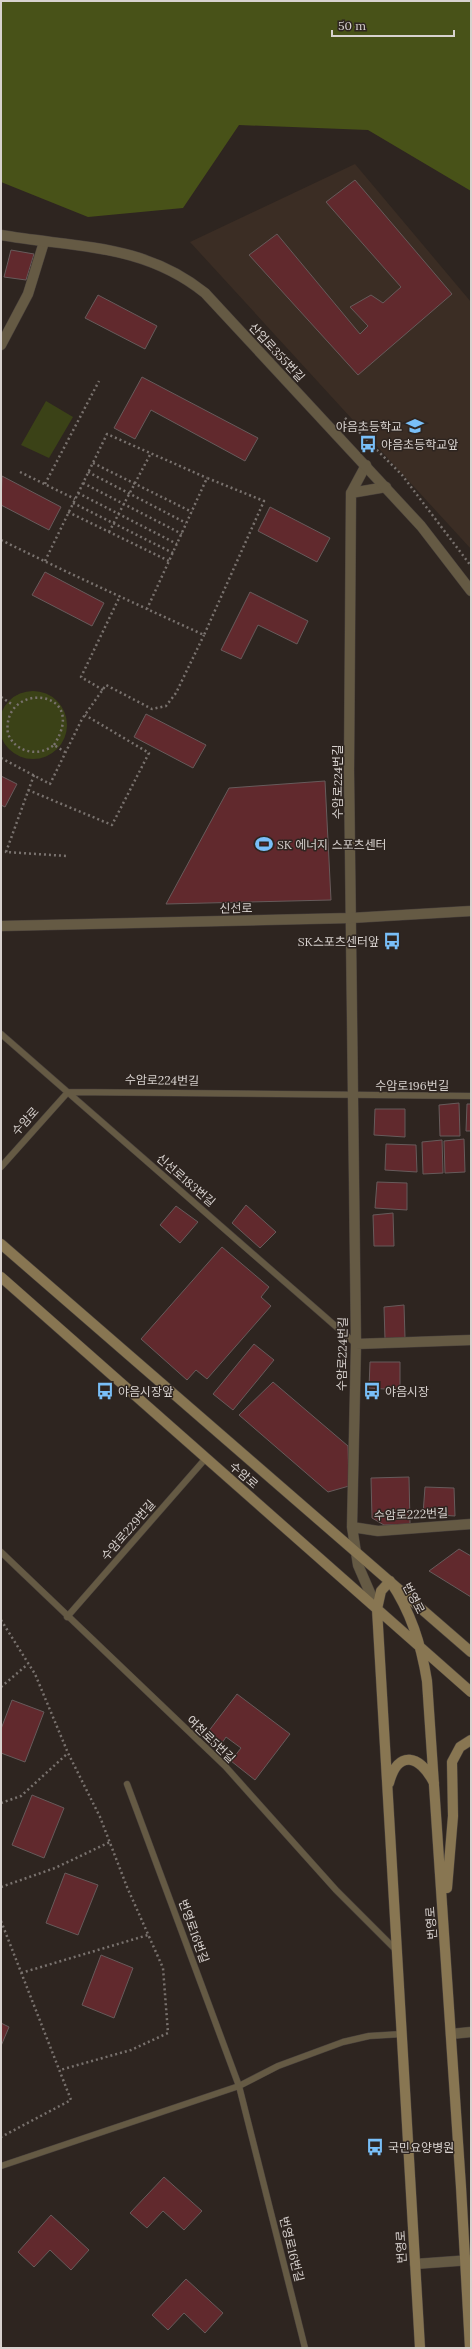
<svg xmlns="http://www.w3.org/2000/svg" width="472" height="2349" font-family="Lora,'Noto Sans KR',serif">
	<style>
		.built { fill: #3b2d24 }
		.green { fill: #3b4217 }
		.forest { fill: #485218 }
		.building { fill: #61292d; stroke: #675b5b }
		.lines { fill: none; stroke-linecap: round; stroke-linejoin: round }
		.service-casing { stroke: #49413c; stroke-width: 7 }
		.minor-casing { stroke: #49413c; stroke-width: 11 }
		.tertiary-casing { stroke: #49413c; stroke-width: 11 }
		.secondary-casing { stroke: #49413c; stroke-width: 11 }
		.path { stroke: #79726e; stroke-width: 2.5; stroke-dasharray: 2 3; stroke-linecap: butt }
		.service { stroke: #655a44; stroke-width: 6 }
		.minor { stroke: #655a44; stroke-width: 10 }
		.tertiary { stroke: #655a44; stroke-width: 10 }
		.secondary { stroke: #887652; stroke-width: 10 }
		.labels { text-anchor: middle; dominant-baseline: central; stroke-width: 3; stroke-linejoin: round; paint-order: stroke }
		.street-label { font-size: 12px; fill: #d8d2cf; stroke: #2e2520 }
		.poi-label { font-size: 12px; fill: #d8d2cf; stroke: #2e2520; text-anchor: start }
	</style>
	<rect width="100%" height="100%" fill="#2e2520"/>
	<path class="built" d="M355 164 471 302V549L190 242Z"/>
	<path class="green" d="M46 401 73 417 49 458 21 445Z
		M-1 725a34 34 0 1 1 68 0a34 34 0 1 1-68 0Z"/>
	<path class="forest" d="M1 1H471V191L368 130 239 125 183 208 88 217 1 182Z"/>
	<path class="building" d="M355 180 452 294 358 375 249 255 277 234 360 334 368 326 350 307 371 295 383 303 401 287 326 202Z
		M11 250 34 254 26 280 4 277Z
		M98 295 157 326 145 349 85 318Z
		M142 377 258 438 245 461 151 410 135 439 114 428Z
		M2 476 61 507 49 530 1 505Z
		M270 507 330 538 317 562 258 531Z
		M45 572 104 603 92 626 32 595Z
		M250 592 308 621 297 644 258 625 241 659 221 650Z
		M146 714 206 745 193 768 134 737Z
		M1 776 17 784 5 807 1 805Z
		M325 781 331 900 166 904 229 788Z
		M459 1103 460 1136H440L439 1105Z
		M467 1104H471V1131H466Z
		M375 1109H405V1137L374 1135Z
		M464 1139 465 1172 445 1173 444 1141Z
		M442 1140 443 1173 423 1174 422 1142Z
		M386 1144 416 1145 417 1172 385 1170Z
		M377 1182 407 1183V1210L375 1208Z
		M246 1205 276 1232 260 1248 232 1223Z
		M176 1206 198 1222 180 1243 160 1225Z
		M393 1213 394 1246H374L373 1215Z
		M222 1247 269 1287 261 1297 271 1306 207 1379 196 1370 187 1380 141 1339Z
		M404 1305 405 1338 385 1339 384 1307Z
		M254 1344 274 1360 233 1410 213 1394Z
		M370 1362H400V1390L369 1388Z
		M273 1382 348 1446 349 1486 328 1492 239 1415Z
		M409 1477 410 1524 384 1525 372 1518 371 1478Z
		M425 1487 454 1488 455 1516 423 1514Z
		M459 1549 471 1556V1597L429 1571Z
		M237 1694 290 1734 255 1780 231 1761 241 1748 226 1737 222 1743 208 1732Z
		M12 1700 44 1712 25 1762 1 1753V1729Z
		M32 1795 64 1808 44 1858 12 1845Z
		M65 1873 98 1885 78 1935 46 1923Z
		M101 1955 133 1968 114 2018 82 2005Z
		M1 2023 9 2027 1 2046Z
		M164 2177 202 2211 184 2230 163 2211 147 2228 130 2213Z
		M51 2215 89 2250 71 2270 50 2250 34 2267 18 2252Z
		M186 2279 223 2313 205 2333 184 2313 168 2330 152 2315Z"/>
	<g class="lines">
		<g class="service-casing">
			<path id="service" d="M1 1034 356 1344
				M1 1167 68 1092 471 1096
				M1 1552 225 1766 336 1890 397 1951
				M67 1617 206 1458
				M127 1784 239 2086 305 2348
				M1 2166 239 2086 278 2066 343 2042 369 2036 402 2034"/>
		</g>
		<g class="minor-casing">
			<path id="minor" d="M1 345 28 294 44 242
				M366 465 351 493 349 771 356 1344 352 1527 358 1565 377 1609
				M351 493 386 487
				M356 1344 471 1340
				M352 1527 378 1531 471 1524
				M451 2034 471 2032
				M415 2264 471 2260"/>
		</g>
		<g class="tertiary-casing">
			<path id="tertiary" d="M1 235C76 248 143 243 205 293L421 526 471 591
				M1 926 351 918 471 911"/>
		</g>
		<g class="secondary-casing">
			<path id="secondary" d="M1 1244 471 1652
				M1 1277 471 1692
				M390 1581C411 1612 421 1644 427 1681L461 2187 470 2348
				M390 1581 381 1591 377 1609 420 2348
				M389 1783C398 1749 420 1755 434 1783
				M447 1888 453 1816 452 1762 460 1747 471 1740"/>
		</g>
		<path class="path" d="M345 418 402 475 471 566
			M93 463 192 512
			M20 472 75 499
			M88 472 186 523
			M83 483 182 534
			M45 484 99 381
			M78 493 177 544
			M73 503 173 553
			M68 512 169 561
			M109 532 151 453
			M1 540C68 573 136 604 204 635L264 501 207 478 147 609
			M45 561 107 434 207 478
			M103 690 81 677 120 596
			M1 697 13 705
			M54 745C91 687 0 681 8 734 16 753 39 757 54 745L65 752
			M1 758 50 784 82 719 106 685 152 709 166 706 176 693 204 635
			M34 775 6 852 67 856
			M28 790 112 825 149 753 85 715
			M1 1620 35 1674 68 1753 100 1817 127 1887 163 1968 168 2033 131 2050 60 2070
			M1 1687 28 1664
			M1 1803 21 1796 68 1753
			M1 1887 55 1868 110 1842
			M1 1921 71 2100 1 2137
			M21 1973 148 1935"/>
		<use href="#service" class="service"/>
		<use href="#minor" class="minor"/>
		<use href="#tertiary" class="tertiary"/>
		<use href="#secondary" class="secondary"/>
	</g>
	<defs>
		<g id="school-bare" transform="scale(1.38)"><path d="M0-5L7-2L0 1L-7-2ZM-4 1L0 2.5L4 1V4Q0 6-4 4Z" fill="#79bff8" stroke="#2e2520" stroke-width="2.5" paint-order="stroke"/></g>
		<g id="bus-bare" transform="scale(1.38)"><path d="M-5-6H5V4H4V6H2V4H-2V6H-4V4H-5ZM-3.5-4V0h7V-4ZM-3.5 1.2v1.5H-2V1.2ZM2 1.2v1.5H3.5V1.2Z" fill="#79bff8" stroke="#2e2520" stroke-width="2.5" paint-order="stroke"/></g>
		<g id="stadium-bare" transform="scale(1.38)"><path d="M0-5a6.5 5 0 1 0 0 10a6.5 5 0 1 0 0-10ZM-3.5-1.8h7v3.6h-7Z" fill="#79bff8" stroke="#2e2520" stroke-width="2.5" paint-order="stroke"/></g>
	</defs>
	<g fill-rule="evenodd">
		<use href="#school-bare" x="415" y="426"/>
		<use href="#bus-bare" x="368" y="444"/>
		<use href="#stadium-bare" x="264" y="844"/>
		<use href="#bus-bare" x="392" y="941"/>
		<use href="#bus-bare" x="105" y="1391"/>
		<use href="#bus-bare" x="372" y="1391"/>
		<use href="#bus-bare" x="375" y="2147"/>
	</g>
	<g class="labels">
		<g class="street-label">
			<text transform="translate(277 352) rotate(47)">산업로355번길</text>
			<text transform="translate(337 782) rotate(-90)">수암로224번길</text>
			<text transform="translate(236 908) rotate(-1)">신선로</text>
			<text transform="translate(162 1080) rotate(1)">수암로224번길</text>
			<text x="412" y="1085">수암로196번길</text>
			<text transform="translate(25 1121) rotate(-48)">수암로</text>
			<text transform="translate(186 1180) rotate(41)">신선로183번길</text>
			<text transform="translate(342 1354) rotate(-89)">수암로224번길</text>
			<text transform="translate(244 1475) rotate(41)">수암로</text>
			<text transform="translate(411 1514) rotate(-2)">수암로222번길</text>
			<text transform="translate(128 1530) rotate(-49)">수암로229번길</text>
			<text transform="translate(414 1598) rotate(62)">번영로</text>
			<text transform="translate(211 1739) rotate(44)">여천로5번길</text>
			<text transform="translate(431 1923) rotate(-94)">번영로</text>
			<text transform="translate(194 1931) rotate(70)">번영로16번길</text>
			<text transform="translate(401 2247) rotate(-93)">번영로</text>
			<text transform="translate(292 2249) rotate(76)">번영로16번길</text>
		</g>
		<g class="poi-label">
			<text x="402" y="426" text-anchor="end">야음초등학교</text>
			<text x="381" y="444">야음초등학교앞</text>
			<text x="277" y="844">SK 에너지 스포츠센터</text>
			<text x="379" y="941" text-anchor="end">SK스포츠센터앞</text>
			<text x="118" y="1391">야음시장앞</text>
			<text x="385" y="1391">야음시장</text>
			<text x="388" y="2147">국민요양병원</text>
		</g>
	</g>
	<rect width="472" height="2349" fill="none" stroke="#d8d2cf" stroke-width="4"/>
	<path d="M332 30v6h122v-6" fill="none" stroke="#d8d2cf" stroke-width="2"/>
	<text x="338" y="30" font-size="12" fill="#d8d2cf" stroke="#2e2520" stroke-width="3" paint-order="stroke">50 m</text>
</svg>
